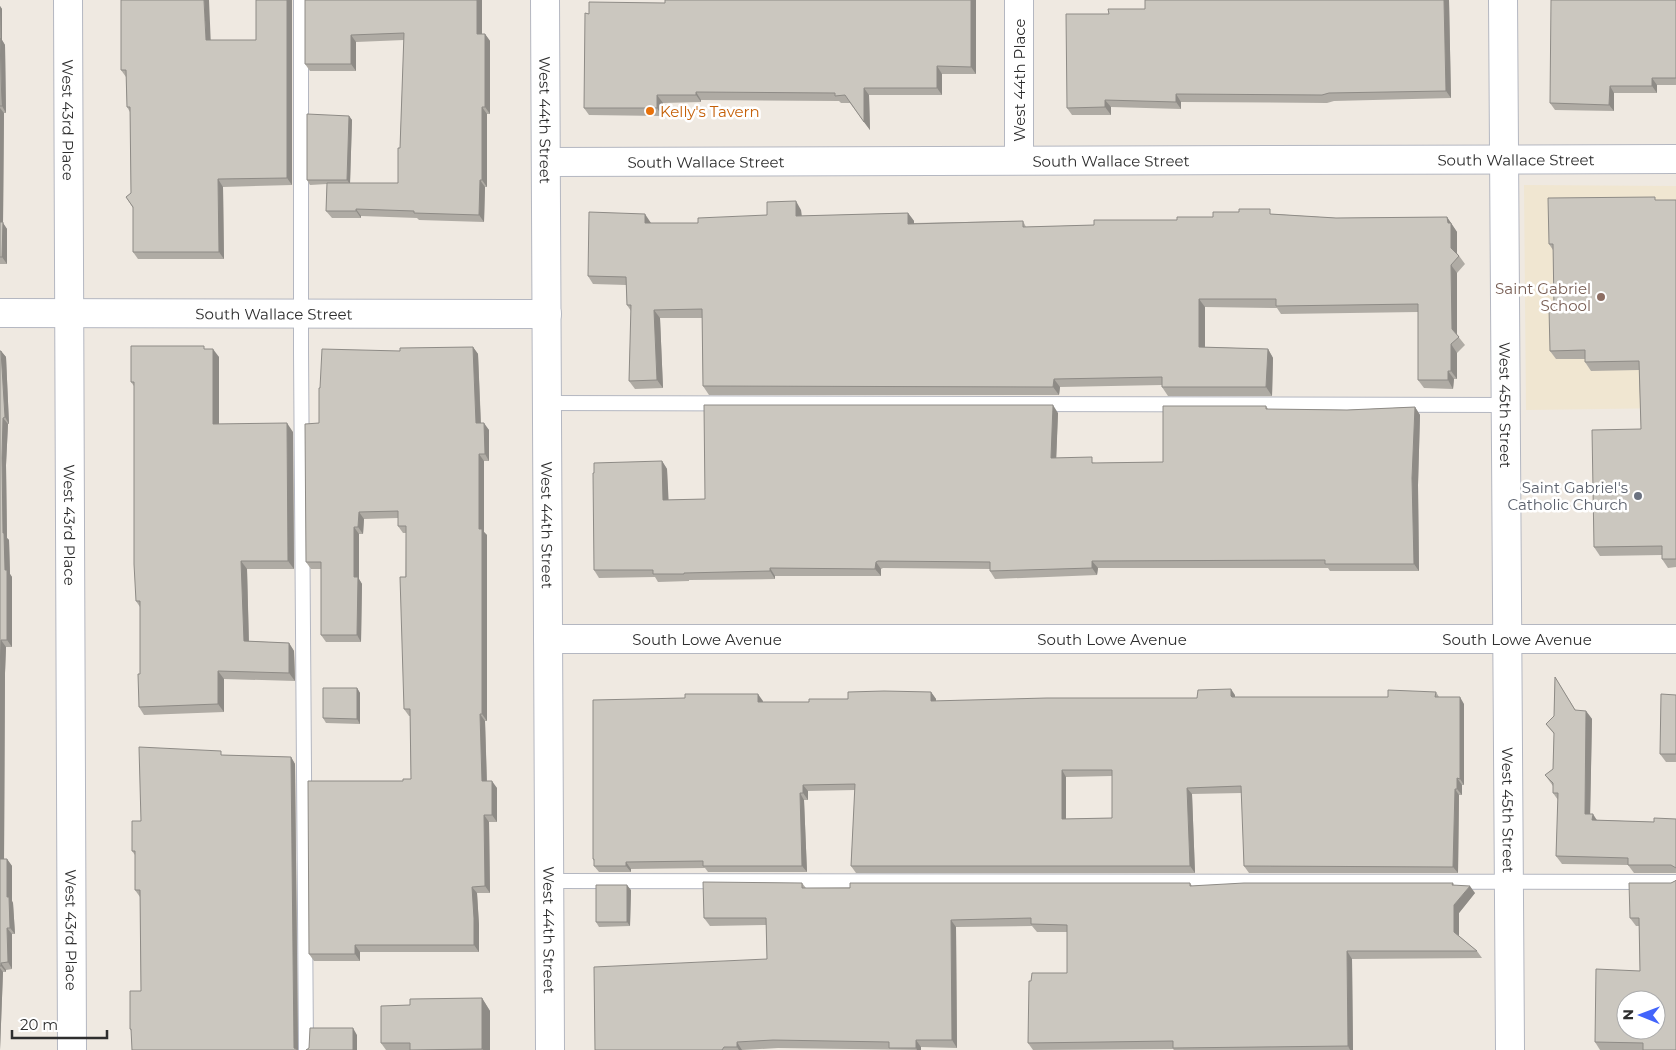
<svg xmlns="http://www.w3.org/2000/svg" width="1676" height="1050" font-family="Montserrat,sans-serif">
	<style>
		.education { fill: #f0e6d1 }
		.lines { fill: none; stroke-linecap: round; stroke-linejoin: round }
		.service-casing { stroke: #b4b7c1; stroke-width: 16 }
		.minor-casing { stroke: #b4b7c1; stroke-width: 30 }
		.service { stroke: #fff; stroke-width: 14 }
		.minor { stroke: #fff; stroke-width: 28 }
		.wall { fill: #afaba4; fill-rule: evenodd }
		.shaded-wall { fill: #8e8b86 }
		.building { fill: #cbc7bf; stroke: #8e8b86; fill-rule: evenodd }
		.food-dot { fill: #e8710a; stroke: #fff; stroke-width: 2 }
		.education-dot { fill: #8d6e63; stroke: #fff; stroke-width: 2 }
		.worship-dot { fill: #6b7280; stroke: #fff; stroke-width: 2 }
		.labels { text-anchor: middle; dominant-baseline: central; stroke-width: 5; stroke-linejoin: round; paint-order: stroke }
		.street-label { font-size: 15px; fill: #2e2e2e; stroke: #fff }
		.food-label { font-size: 15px; fill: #c56008; stroke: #fff; text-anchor: start }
		.education-label { font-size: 15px; fill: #785e54; stroke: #fff; text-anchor: end }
		.worship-label { font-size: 15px; fill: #5b616d; stroke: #fff; text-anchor: end }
	</style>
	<rect width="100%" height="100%" fill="#efe9e1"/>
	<path class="education" d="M1524 185 1676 186V408L1526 410Z"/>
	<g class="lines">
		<g class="service-casing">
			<path id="service" d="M301 0V352L306 1050
				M547 403 1506 405
				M549 881 1676 882"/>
		</g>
		<g class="minor-casing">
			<g id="minor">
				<path id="s1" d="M68 0 72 1050"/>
				<path id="s2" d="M545 0 550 1050"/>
				<path d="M1019 0V160"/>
				<path id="s3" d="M1503 0 1510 1050"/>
				<path id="s4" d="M546 162 1676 159"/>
				<path id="s5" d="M0 313 547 314"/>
				<path id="s6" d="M548 639H1676"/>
			</g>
		</g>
		<use href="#service" class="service"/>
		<use href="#minor" class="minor"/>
	</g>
	<path class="wall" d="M292 0V185L223 187 224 259H138L133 252V208L126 197 131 193 130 112 127 107 126 77 121 70 210 40H256Z
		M305 0H482V34H485L490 41V114H487V187H485L484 222 419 220 417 218 361 216V218H332L326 211 327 184 310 185 307 180 349 116 352 120 350 183H398L400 148 404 40 356 42V71H310L305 64Z
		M665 0H976V74H942V95H869L870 130 850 103H841L839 101 701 100V102L663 103 662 116 589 115 584 108 589 14 665 3Z
		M1145 0H1449L1451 98 1334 101 1327 103 1181 102V109L1111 107V115H1072L1067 108 1109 14 1145 9Z
		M1676 0V85H1657V93H1614V111L1555 110 1550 103Z
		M0 6 2 9V40L5 45 6 113H4L3 223 7 229V264H0Z
		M1657 200H1676V567L1668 568 1662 559V555L1600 556 1594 547 1641 429 1639 370 1591 371 1585 362V359H1556L1550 351 1554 308 1553 250 1549 244Z
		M801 210 802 216 908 213 914 221V223L1023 221 1026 227 1094 225 1177 220 1213 217 1274 214 1336 218 1447 217 1457 232V253L1465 264 1457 273V335L1465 345 1457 353V379H1454L1453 389 1424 388 1418 380V312L1281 314 1277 308 1205 307V347L1268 349 1273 358 1272 396H1168L1162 387V385L1060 387 1059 395H709L703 386 702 318H660L663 388 635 389 629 381 631 311 627 305 626 285 593 284 588 276 651 223H698L767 215Z
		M473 347 478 354 481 423 489 430V461H484V532L487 535V721H485L487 781 497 788V822H489L490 893H477L479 925V952H360V961H314L309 954 403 781 411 779 410 716H409L404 709 406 533H403L398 526V518L364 519 363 534H359V579L362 584 361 642H326L321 635V569H311L306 562 319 423 320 388 400 351Z
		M206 349 219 357V424L293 432 294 569H247L249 641 289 643 294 651 295 681 224 679V712L144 715 139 707 140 674V607L136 601 134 386 131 382Z
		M0 351H1L6 357 9 424H8L6 465 7 538 9 540 10 574 12 577V647H6L5 673 4 859H7L12 866V901L13 903 15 934H12V969L6 970V972H3L0 1050Z
		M1266 406 1268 409 1347 410 1415 407 1420 415 1418 485 1419 571H1330L1328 568H1098L1097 575 995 579 990 571V569L883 568 881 569V576H775V579L689 580V581L658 582 655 577 599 578 594 570 662 461 667 469 668 500 705 499 1058 413 1056 458 1096 463 1163 462Z
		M1555 677 1576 711H1586L1592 719 1590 814 1597 820 1654 822 1676 819V873H1634L1628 865 1562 864 1556 856 1558 800 1553 793V786L1545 775 1553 769 1554 734 1546 724 1554 716Z
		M357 688 360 693V724L326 723 323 718Z
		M931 692 936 699V701L1197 698 1235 695V697H1388L1436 692 1439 697 1464 704V785H1462V795H1459L1458 873H1249L1244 866 1242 793 1192 794 1195 873H856L851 866 855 790 808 791V800H804L807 872H708L705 868 631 869V872H599L594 866V861L593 859 763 701V702H809ZM1112 776V818L1066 819V777Z
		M1676 695V762H1666L1660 754Z
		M224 755 291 757 295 764 298 1050 132 1032 130 1029 141 991 140 897 135 890V855L132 851 141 821Z
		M1675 881 1676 1050H1600L1595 1042 1640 971 1639 926H1636L1630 918 1671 883Z
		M802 883 806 888 1190 883 1192 886 1453 883 1454 885 1475 893 1459 913V936L1477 951 1482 958 1352 959 1353 1050H1174L1173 1049 1033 1050 1028 1043 1031 981 1067 973V932H1037L1032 926 956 927 957 1048 921 1047V1050L778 1048 742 1050H595L767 959 766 925 710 926 704 918Z
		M631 890 630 926 599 927 596 922Z
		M482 998 490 1011V1050H386L381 1043 410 1005Z"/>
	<path class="shaded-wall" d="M204 0H209L211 47 206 40Z
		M287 0H292V185L287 178Z
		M477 0H482V41L477 34Z
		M971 0H976V74L971 67Z
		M1444 0H1449L1451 98 1446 91Z
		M0 6 2 9V40L5 45 6 113 2 106Z
		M485 34 490 41V114L485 107Z
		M351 35 356 42V71L351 64Z
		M937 66 942 74V95L937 88Z
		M1652 78 1657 85V93L1652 86Z
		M1610 86 1614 93V111L1609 105Z
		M864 88 869 95 870 130 864 122Z
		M696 92 701 100V102L696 95Z
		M1176 94 1181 102V109L1176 102Z
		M657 95 663 103 662 116 657 108Z
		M1105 100 1111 107V115L1105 107Z
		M482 107 487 114V187L482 180Z
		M0 108 4 113 3 223 7 229V264L2 257 0 224Z
		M349 116 352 120 350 184 347 180Z
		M218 179 223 187 224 259 219 252Z
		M480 180 485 187 484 222 479 215Z
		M796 201 801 210 802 225 796 216Z
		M356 209 361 216V218L356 211Z
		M908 213 914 221V232L908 224Z
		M645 214 651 223V231L645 223Z
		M1447 217 1457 232V256L1451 248Z
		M1451 265 1457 273V337L1452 329Z
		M1199 299 1205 307V356L1199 347Z
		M654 310 660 318 663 388 657 380Z
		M1451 344 1457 353V379L1451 371Z
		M473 347 478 354 481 430 476 423Z
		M213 349 219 357V432L213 424Z
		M1268 349 1273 358 1272 396 1266 387Z
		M1 351 6 357 9 424 5 417Z
		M1448 371 1454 379 1453 389 1448 380Z
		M1054 379 1060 387 1059 395 1053 387Z
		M1053 405 1058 413 1056 465 1051 458Z
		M1415 407 1420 415 1418 485 1419 571 1414 564 1412 478Z
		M3 418 8 424 6 465 7 538 9 540 10 574 12 577V647L7 640 5 570 3 533 2 458Z
		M287 423 293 432 294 569 288 561Z
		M484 423 489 430V461L485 454Z
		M479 454 484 461V532L487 535V721L482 714 479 529Z
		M662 461 667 469 669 508 663 500Z
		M359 512 364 519 363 534 358 527Z
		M354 527 359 534V579L362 584 361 642 357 635 354 577Z
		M241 561 247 569 249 649 244 641Z
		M1092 561 1098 568 1097 575 1092 568Z
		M876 562 881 569V576L875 569Z
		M770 568 775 576V579L770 571Z
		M1 640 6 647 5 673 4 866 0 861V674Z
		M289 643 294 651 295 681 289 673Z
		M218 671 224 679V712L218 704Z
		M357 688 360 693V724L357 719Z
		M1231 689 1235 695V702L1231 696Z
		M931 692 936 699V707L931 701Z
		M758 694 763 701 762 708 758 702Z
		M1460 697 1464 704V785L1460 779Z
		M1586 711 1592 719 1590 822 1585 814Z
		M480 714 485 721 487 788 482 781Z
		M291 757 295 764 298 1050 294 1048Z
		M1062 770 1066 777V826L1062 819Z
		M1457 778 1462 785V795L1457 789Z
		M492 781 497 788V822L492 815Z
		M803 785 808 791V800L803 793Z
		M1187 788 1192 794 1195 873 1190 866Z
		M1455 789 1459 795 1458 873 1453 867Z
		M800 793 804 800 807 872 802 866Z
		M1593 814 1598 822 1592 820Z
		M484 815 489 822 490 893 485 886Z
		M7 859 12 866V901L13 903 15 934 10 928 7 897Z
		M626 862 631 869V872L626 866Z
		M627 885 631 890 630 926 627 922Z
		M1470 886 1475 893 1459 913V939L1454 932V905Z
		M472 887 477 893 479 925V952L474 945Z
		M951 920 956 927 957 1048 952 1040Z
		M7 928 12 934V969L8 962Z
		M355 945 360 952V961L355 954Z
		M1347 951 1352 959 1353 1050H1350L1348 1046Z
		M1 963 6 970V972L1 966Z
		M0 968 3 972 0 1050Z
		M482 998 490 1011V1050H483L482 1049Z
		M353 1028 357 1035V1050H353Z
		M916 1040 921 1047V1050H917L916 1048Z
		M737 1042 742 1050H739L737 1047Z"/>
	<path class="building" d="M121 0H204L206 40H256V0H287V178L218 179 219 252H133V207L126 197 131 193 130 107H127L126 70H121Z
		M305 0H477V34H485V107H482V180H480L479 215 414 213V211L356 209V211H326L327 183H398V148H400L404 33 351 35V64H305Z
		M665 0H971V67L937 66V88H864V122L845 95 835 96V93L696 92V95H657V108H584L585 13 589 14V2L665 3Z
		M1145 0H1444L1446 91 1329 93 1322 95 1176 94V102L1105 100V107L1067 108 1066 14H1109L1108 9H1145Z
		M1551 0H1676V78H1652V86H1610L1609 105 1550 103Z
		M0 38 2 106H0Z
		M307 114 349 116 347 180H307Z
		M1655 197V200H1676V559H1662V546L1594 547 1592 430 1641 429 1639 361 1585 362V350L1550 351 1549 308H1554L1553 244H1549L1548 198Z
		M796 201V216L908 213V224L1023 221V227L1094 225V220H1177V217H1213V212H1239V209H1270V214L1336 218 1447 217 1448 223H1451V248L1459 256 1451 265 1452 329 1459 337 1451 344V371H1448V380H1418V304L1276 306V299H1199V347L1268 349 1266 387H1162V377L1054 379 1053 387 703 386 702 309 654 310 657 380 629 381 631 305H627L626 277 588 276 589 212 645 214V223H698V218L767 215V202Z
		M0 222H3L2 257H0Z
		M131 346H204V349H213V424L287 423 288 561H241L244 641 289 643V673L218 671V704L139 707 138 674H140V601H136L134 564V382H131Z
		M473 347 476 423H484L485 454H479V529H482V714H480L482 781H492V815H484L485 886 472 887 474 918V945H355V954H309L308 781H403V779H411L410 709H404L400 577H406V526H398V511L359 512 358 527H354V577H358L357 635H321V562H306L305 424 319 423V388H320L322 349 400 351V348Z
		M0 351H1L5 417 3 418 2 458 3 533H4L5 570H7V640H1L0 674Z
		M704 405H1053L1051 458 1092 457V463L1163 462V406H1266V409L1347 410 1415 407 1412 478 1414 564H1325V560L1092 561V568L990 571V562L878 561 876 562 875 569 770 568V571L684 573V574H653V570H594L593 473H594V463L662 461 663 500 705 499Z
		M1555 677 1575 710 1586 711 1585 814H1593L1592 820 1654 822V818L1676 819V868L1671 865H1628V858L1556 856 1558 793H1553V783L1545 775 1553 769 1554 733 1546 724 1554 716Z
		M323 688H357V719L323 718Z
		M1231 689V696L1232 697H1388V690L1436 692 1435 697H1460V779L1457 778V789H1455L1453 867 1244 866 1241 786 1187 788 1190 866H851L855 784 803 785V793H800L802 866H703V861L626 862V866H594V859H593V700L685 698V694H758V702H809V699H848V692L884 691 931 692V701L1047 698H1197L1198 690ZM1062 770H1112V818L1062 819Z
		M1661 694 1676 695V754H1660Z
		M139 747 221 751V755L291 757 294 1048 298 1050H132L131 1029H130V991H141L140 890H135V851H132V821H141Z
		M0 859H7V897H9L10 928H7L8 962 1 963V966H0Z
		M1676 880V1050H1643V1043L1595 1042 1596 969 1640 971 1639 918H1630L1629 883H1671L1675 881ZM1626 1000H1656V1030H1626Z
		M703 882 802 883V888H850V883H1190V886L1244 883H1453L1452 885 1470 886 1454 905V932L1477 951H1347L1348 1046 1173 1048V1041L1028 1043 1029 981H1031L1032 973H1067V925L1031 924V918L951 920 952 1040H916V1048H889V1042L773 1040 737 1042V1047H724L722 1050H595L594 967 767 959 766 918H704Z
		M596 885H627V922H596Z
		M482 998V1049L410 1050V1043H381V1006L410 1005V999Z
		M310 1028H353V1050H306L309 1048Z"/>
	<circle class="food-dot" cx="650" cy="111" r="5"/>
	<circle class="education-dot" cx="1601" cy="297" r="5"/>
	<circle class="worship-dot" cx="1638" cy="496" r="5"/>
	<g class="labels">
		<g class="street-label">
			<text transform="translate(1019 80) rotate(-90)">West 44th Place</text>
			<text stroke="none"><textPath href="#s1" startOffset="120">West 43rd Place</textPath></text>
			<text stroke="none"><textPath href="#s2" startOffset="120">West 44th Street</textPath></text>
			<text stroke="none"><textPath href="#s4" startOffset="970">South Wallace Street</textPath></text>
			<text stroke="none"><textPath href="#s4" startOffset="565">South Wallace Street</textPath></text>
			<text stroke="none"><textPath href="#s4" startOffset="160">South Wallace Street</textPath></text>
			<text stroke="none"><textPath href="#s5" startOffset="274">South Wallace Street</textPath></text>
			<text stroke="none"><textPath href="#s3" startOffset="405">West 45th Street</textPath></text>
			<text stroke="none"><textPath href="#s1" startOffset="525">West 43rd Place</textPath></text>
			<text stroke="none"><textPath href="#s2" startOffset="525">West 44th Street</textPath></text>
			<text stroke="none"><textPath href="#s6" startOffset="159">South Lowe Avenue</textPath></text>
			<text stroke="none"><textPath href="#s6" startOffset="564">South Lowe Avenue</textPath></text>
			<text stroke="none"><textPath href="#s6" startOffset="969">South Lowe Avenue</textPath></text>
			<text stroke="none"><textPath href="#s3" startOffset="810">West 45th Street</textPath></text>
			<text stroke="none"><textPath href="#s1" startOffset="930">West 43rd Place</textPath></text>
			<text stroke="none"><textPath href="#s2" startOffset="930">West 44th Street</textPath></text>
		</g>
		<g class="food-label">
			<text x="660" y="111">Kelly's Tavern</text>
		</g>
		<g class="education-label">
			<text x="1591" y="288">Saint Gabriel<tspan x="1591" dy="17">School</tspan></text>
		</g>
		<g class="worship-label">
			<text x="1628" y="487">Saint Gabriel's<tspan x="1628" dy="17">Catholic Church</tspan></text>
		</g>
	</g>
	<g transform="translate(1641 1015) rotate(271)"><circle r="24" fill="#ffffff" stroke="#ababab"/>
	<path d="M0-4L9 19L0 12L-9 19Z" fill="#4264fb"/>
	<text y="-8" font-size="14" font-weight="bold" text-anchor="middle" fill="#2e2e2e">N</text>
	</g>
	<path d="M12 1030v8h95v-8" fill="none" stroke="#2e2e2e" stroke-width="2.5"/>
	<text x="20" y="1030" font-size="15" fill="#2e2e2e" stroke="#ffffff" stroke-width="4" paint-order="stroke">20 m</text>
</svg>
